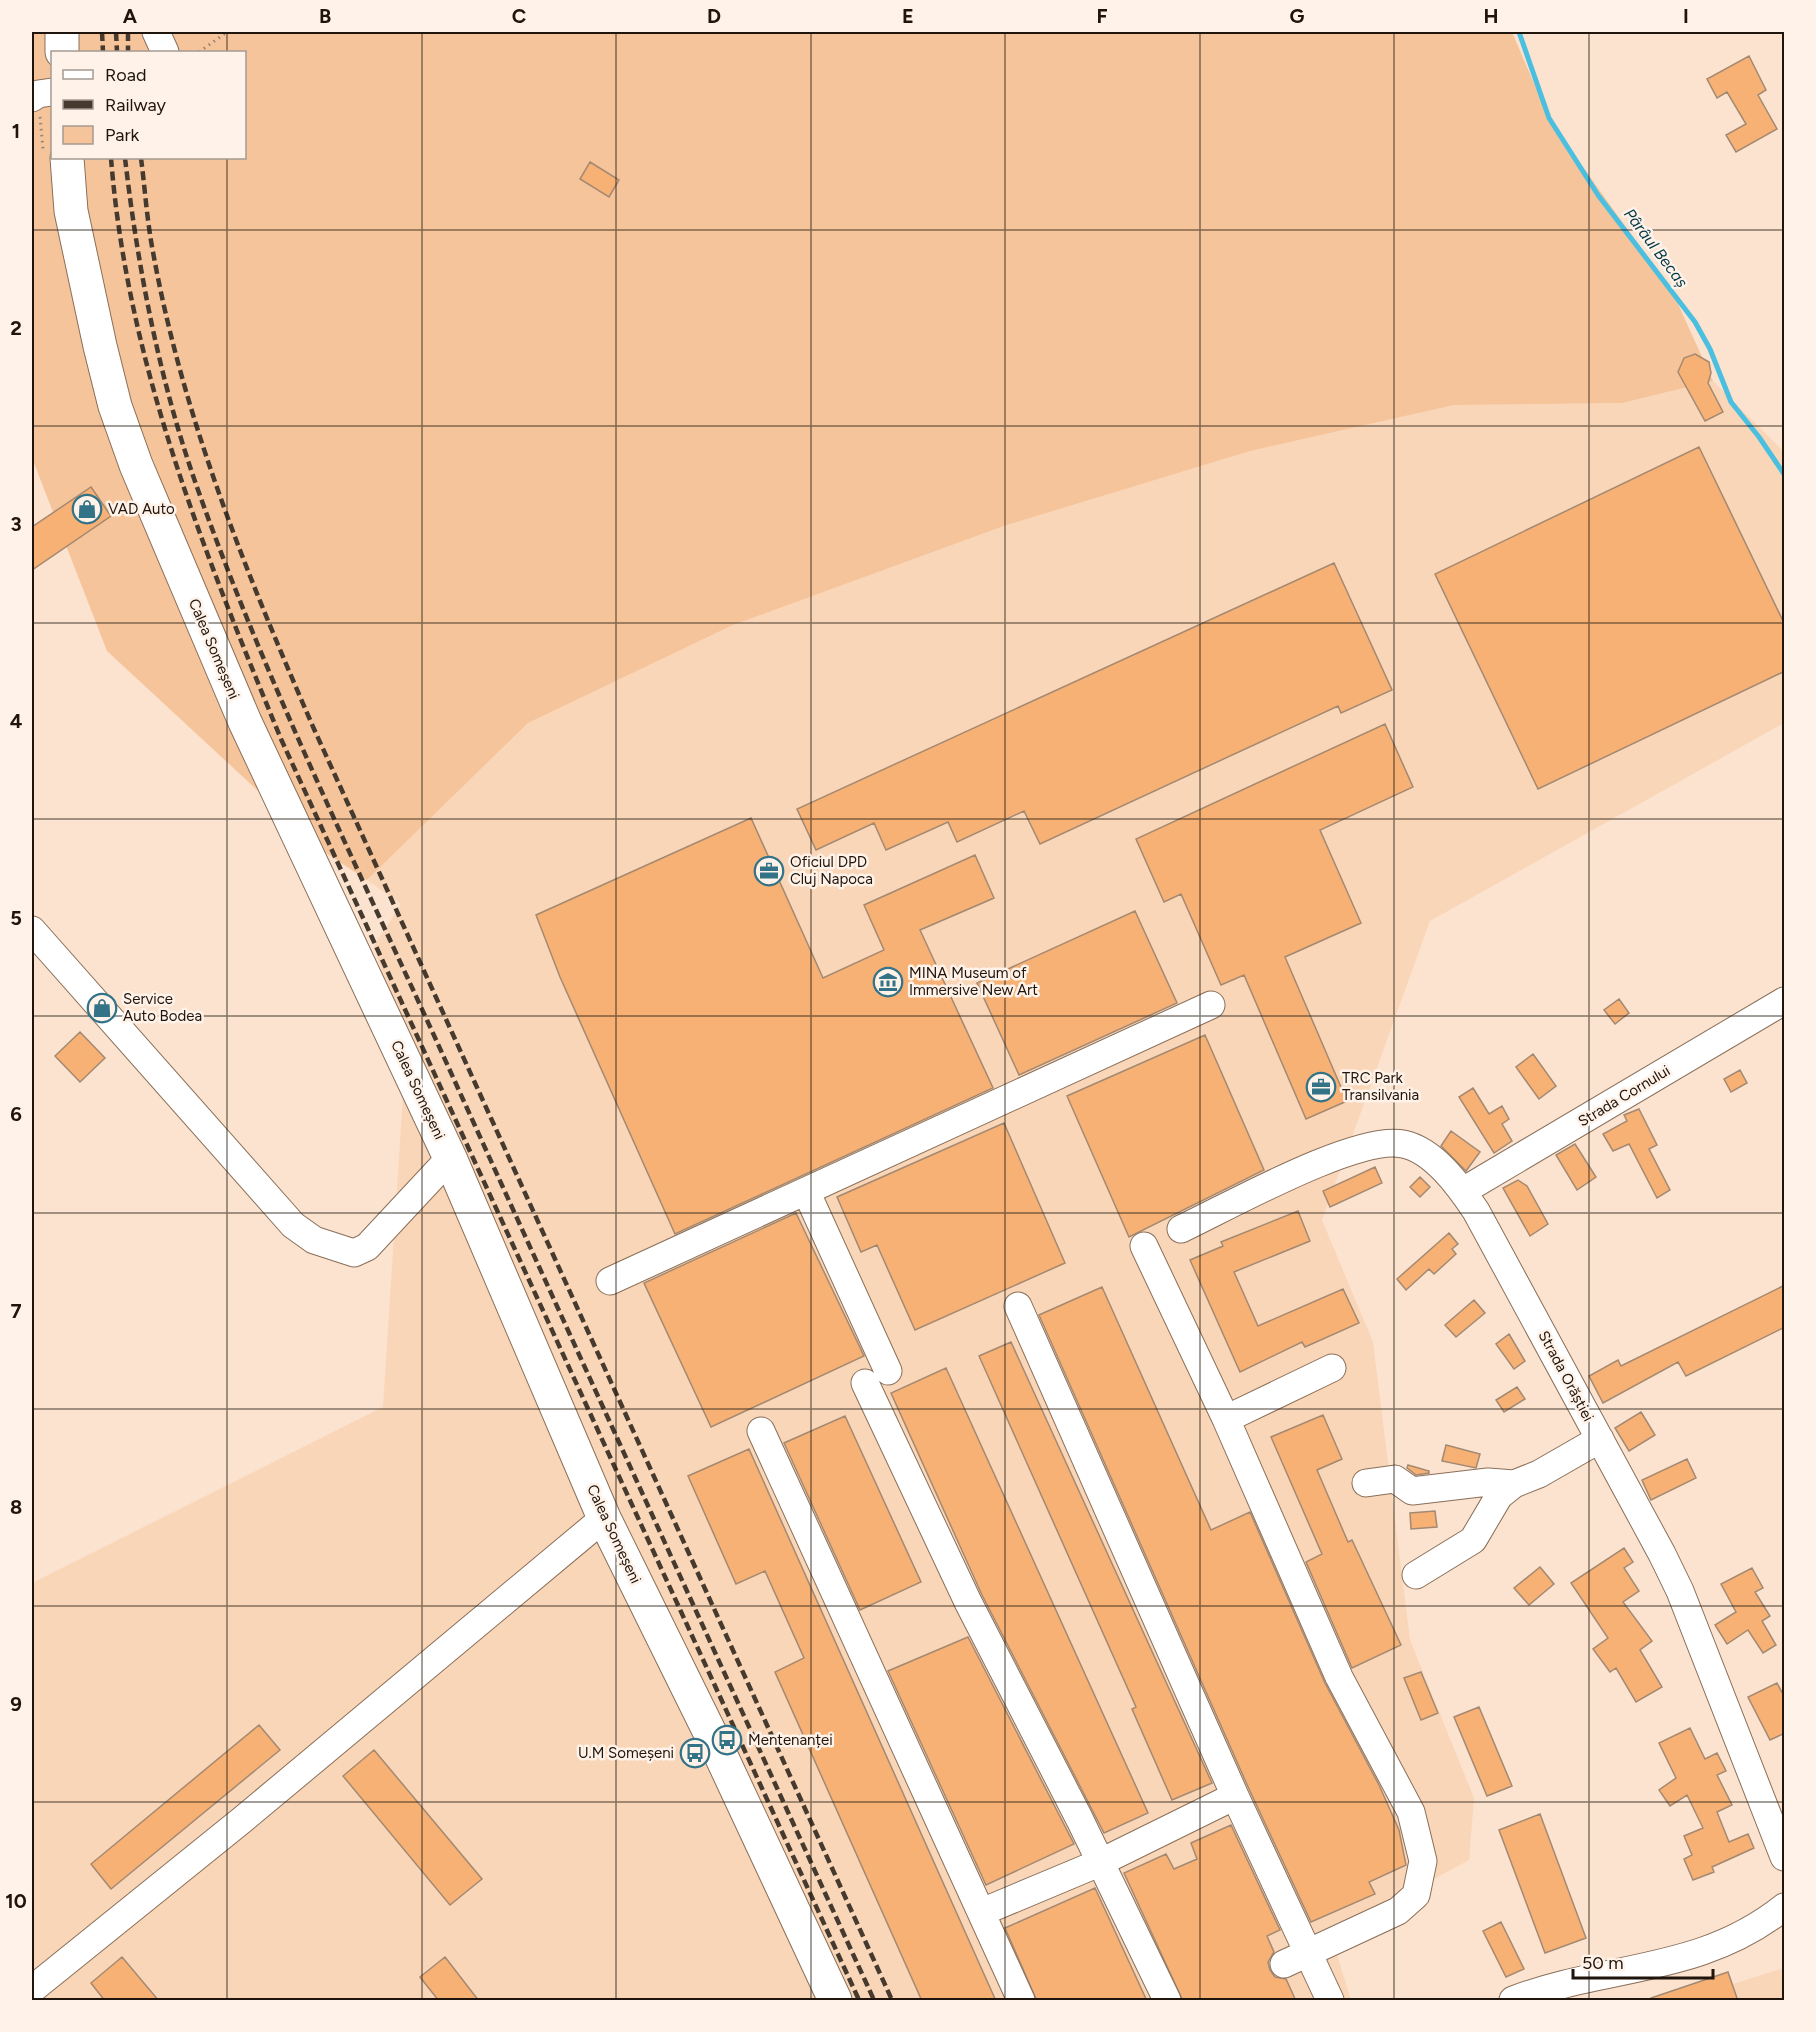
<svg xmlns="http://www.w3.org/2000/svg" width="1816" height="2032" font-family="Figtree,sans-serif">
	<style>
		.built { fill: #fad6b8 }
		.green { fill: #f6c49a; fill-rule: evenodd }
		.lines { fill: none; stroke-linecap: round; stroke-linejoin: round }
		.stream { stroke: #4bbfe0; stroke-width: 5 }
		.building { fill: #f7b174; stroke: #a48972; stroke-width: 1.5 }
		.minor-casing { stroke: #896f59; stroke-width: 29 }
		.major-casing { stroke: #896f59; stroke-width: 35 }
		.path { stroke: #948374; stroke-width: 3; stroke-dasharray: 1.5 4.5; stroke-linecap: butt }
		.minor { stroke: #fff; stroke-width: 27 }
		.major { stroke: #fff; stroke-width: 33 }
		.rail { stroke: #463a2f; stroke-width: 4.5; stroke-dasharray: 9 4.5; stroke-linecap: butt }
		.grid { fill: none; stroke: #1f150c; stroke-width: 1.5; stroke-opacity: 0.55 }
		.labels { text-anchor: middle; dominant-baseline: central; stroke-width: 5; stroke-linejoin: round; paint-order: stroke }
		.poi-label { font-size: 15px; fill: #1f150c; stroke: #fff2e9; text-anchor: start }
		.street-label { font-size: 15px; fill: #1f150c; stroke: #fff2e9 }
		.water-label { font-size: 16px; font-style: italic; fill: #013846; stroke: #fff2e9 }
		.neatline { fill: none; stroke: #1f150c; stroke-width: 2 }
		.grid-label { font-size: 20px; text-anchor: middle; font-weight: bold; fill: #1f150c }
	</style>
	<rect width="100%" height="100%" fill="#fbe3cf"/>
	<path class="built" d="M1713 381 1784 452V723L1430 921 1322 1220 1373 1342 1410 1640 1474 1798 1469 1860 1331 1935 1351 2000H32V1583L383 1407 406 1048 374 946 401 904 367 880 528 723 733 625 1004 526 1249 451 1454 405 1622 403Z
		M1784 1968V2000H1682Z"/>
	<path class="green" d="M32 32H1512L1550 121 1673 293 1713 381 1622 403 1454 405 1250 451 1004 526 733 625 528 723 367 880 323 851 107 651 32 458ZM52 52H244V158H52Z"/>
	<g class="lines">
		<path class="stream" d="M1519 32 1549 118 1598 195 1695 322 1710 349 1731 402 1759 437 1784 474"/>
	</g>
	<path class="building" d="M1749 56 1766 90 1758 95 1777 129 1736 152 1726 135 1746 124 1727 92 1717 98 1707 79Z
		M590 162 619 180 609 197 580 179Z
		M1695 354 1709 362 1711 373 1708 383 1723 412 1705 421 1678 372 1684 358Z
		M1699 447 1785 625V671L1538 789 1435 574Z
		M91 487 111 516 32 570V527Z
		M1334 563 1392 690 1341 713 1338 706 1040 844 1024 811 957 842 948 822 886 850 874 823 816 850 797 809Z
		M1385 724 1413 787 1320 830 1361 923 1285 957 1347 1101 1306 1119 1244 975 1221 985 1181 894 1164 902 1136 839Z
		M751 818 823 978 884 950 864 905 975 855 994 898 920 930 993 1088 675 1234 560 977 536 915Z
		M1135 911 1177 1003 1019 1075 977 983Z
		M1619 999 1629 1013 1615 1024 1604 1010Z
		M80 1032 105 1058 80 1082 55 1056Z
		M1205 1035 1264 1170 1129 1237 1067 1096Z
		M1533 1054 1556 1086 1539 1099 1516 1067Z
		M1740 1070 1747 1083 1731 1092 1724 1079Z
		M1473 1088 1489 1114 1502 1106 1509 1119 1502 1124 1512 1141 1494 1153 1459 1097Z
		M1639 1109 1657 1145 1649 1149 1670 1190 1657 1198 1629 1144 1613 1151 1603 1134 1627 1121 1624 1115Z
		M1004 1123 1065 1263 915 1330 877 1245 861 1252 837 1197Z
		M1451 1131 1480 1152 1466 1171 1441 1146Z
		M1575 1144 1596 1177 1577 1190 1556 1155Z
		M1375 1167 1382 1183 1330 1207 1323 1191Z
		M1420 1177 1430 1187 1420 1197 1410 1187Z
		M1518 1180 1527 1186 1548 1224 1530 1236 1503 1188Z
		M1298 1211 1310 1241 1234 1272 1258 1326 1343 1289 1359 1323 1305 1347 1302 1342 1240 1372 1190 1260 1223 1246 1221 1242Z
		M796 1213 864 1356 711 1427 644 1283Z
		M1449 1233 1458 1244 1452 1249 1456 1254 1434 1274 1429 1269 1406 1290 1397 1279Z
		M1785 1285V1327L1686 1376 1678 1362 1603 1403 1589 1376 1618 1360 1621 1366Z
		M1102 1287 1211 1530 1250 1512 1325 1683 1379 1785 1399 1830 1406 1865 1369 1882 1375 1894 1311 1922 1249 1789 1039 1315Z
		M1474 1300 1485 1313 1456 1337 1445 1325Z
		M1509 1334 1525 1361 1514 1369 1496 1344Z
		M1011 1342 1212 1783 1172 1800 1132 1709 1136 1707 979 1356Z
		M946 1368 1148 1813 1104 1833 982 1595 891 1393Z
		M1517 1387 1525 1399 1504 1412 1496 1400Z
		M1641 1412 1655 1435 1629 1451 1615 1428Z
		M1323 1415 1342 1459 1317 1470 1348 1542 1352 1540 1401 1645 1352 1668 1306 1562 1322 1554 1271 1437Z
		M845 1416 921 1582 860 1610 784 1443Z
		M1446 1445 1480 1454 1476 1468 1442 1461Z
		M749 1449 996 2001H922L775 1672 804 1658 765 1571 736 1584 688 1476Z
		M1687 1459 1696 1478 1651 1500 1642 1480Z
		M1408 1465 1429 1471V1473L1416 1475 1407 1468Z
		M1435 1511 1437 1527 1411 1529 1410 1513Z
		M1624 1548 1633 1562 1624 1568 1639 1591 1623 1602 1652 1641 1640 1650 1662 1687 1636 1702 1616 1668 1610 1672 1593 1649 1608 1638 1571 1583Z
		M1540 1567 1554 1584 1529 1605 1514 1588Z
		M1752 1568 1763 1588 1755 1592 1770 1616 1762 1621 1776 1645 1763 1653 1748 1630 1727 1644 1715 1625 1736 1612 1721 1584Z
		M968 1637 1074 1844 986 1885 888 1671Z
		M1421 1672 1438 1713 1421 1720 1404 1678Z
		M1777 1683 1785 1698V1733L1770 1740 1748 1697Z
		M1479 1707 1512 1786 1487 1796 1454 1717Z
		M259 1725 280 1750 111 1889 91 1864Z
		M1690 1728 1705 1759 1717 1753 1726 1771 1717 1775 1732 1805 1717 1812 1729 1842 1748 1834 1754 1848 1712 1867 1714 1872 1693 1880 1684 1859 1692 1855 1684 1836 1703 1828 1687 1795 1670 1806 1659 1790 1676 1778 1659 1743Z
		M374 1750 482 1879 450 1905 343 1776Z
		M1540 1814 1586 1938 1545 1953 1499 1830Z
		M1231 1825 1280 1930 1267 1936 1274 1952 1268 1962 1270 1970 1275 1977 1286 1979 1296 2001H1183L1124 1873 1166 1854 1174 1869 1197 1859 1191 1843Z
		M1095 1888 1147 2001H1037L1005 1928Z
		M1501 1922 1524 1969 1506 1977 1483 1931Z
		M122 1957 159 2001H105L91 1983Z
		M445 1957 479 2001H439L420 1977Z
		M1728 1972 1738 2001H1652L1651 1998Z"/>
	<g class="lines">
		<g class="minor-casing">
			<path id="minor" d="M156 32 165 52
				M32 98 38 94 52 92
				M32 930 293 1225 314 1240 354 1253 367 1247 450 1158
				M806 1191 888 1371
				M1463 1191 1784 1001
				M1181 1229C1228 1207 1357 1134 1403 1144 1434 1150 1460 1187 1476 1211L1662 1554 1680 1591 1784 1857
				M1144 1246 1226 1419 1339 1677 1411 1812 1423 1861 1416 1895 1398 1911 1284 1964
				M610 1281 1211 1005
				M1018 1306 1235 1796 1330 2000
				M865 1383 968 1602 1080 1820 1167 2000
				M1226 1419 1332 1368
				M761 1431 1021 2000
				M1366 1483 1395 1479 1412 1491 1488 1482 1514 1484 1539 1474 1600 1439
				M1416 1575 1473 1540 1499 1496 1514 1484
				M982 1912 1099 1863 1235 1796
				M35 1987 242 1820 604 1518
				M1513 2000C1607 1964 1700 1974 1784 1907"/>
		</g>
		<g class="major-casing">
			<path id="major" d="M62 52V32
				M67 158 71 211 100 346 115 406 136 465 245 722 450 1158 604 1518 716 1745 835 2000"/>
		</g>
		<path class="path" d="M199 52 227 32
			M40 117 43 149"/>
		<use href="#minor" class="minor"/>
		<use href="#major" class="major"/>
		<path class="rail" d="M102 32 103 52
			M116 32 117 52
			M128 32V52
			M111 158C127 362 204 552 281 739L859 2000
			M125 158C138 270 160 383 198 490 265 679 354 860 437 1042 582 1362 728 1681 874 2000
			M141 158C145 189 147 221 153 252 183 418 247 575 314 729L892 2000"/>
	</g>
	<path class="grid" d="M227 32V52M422 32V2000M616 32V2000M811 32V2000M1005 32V2000M1200 32V2000M1394 32V2000M1589 32V2000M227 158V2000M32 230H1784M32 426H1784M32 623H1784M32 819H1784M32 1016H1784M32 1213H1784M32 1409H1784M32 1606H1784M32 1802H1784"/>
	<defs>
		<g id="shop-ring" transform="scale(1.5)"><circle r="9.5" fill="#fff2e9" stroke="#337387" stroke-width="1.5"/><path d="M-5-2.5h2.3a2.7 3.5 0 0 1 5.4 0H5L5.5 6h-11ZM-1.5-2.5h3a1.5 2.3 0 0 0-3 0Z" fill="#337387"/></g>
		<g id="office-ring" transform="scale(1.5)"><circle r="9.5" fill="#fff2e9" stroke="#337387" stroke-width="1.5"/><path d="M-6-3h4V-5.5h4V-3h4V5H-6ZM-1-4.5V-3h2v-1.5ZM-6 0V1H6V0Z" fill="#337387"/></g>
		<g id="museum-ring" transform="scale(1.5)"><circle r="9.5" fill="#fff2e9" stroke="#337387" stroke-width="1.5"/><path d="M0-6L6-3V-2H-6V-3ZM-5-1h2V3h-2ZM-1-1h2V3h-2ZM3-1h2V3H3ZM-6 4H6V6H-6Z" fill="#337387"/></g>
		<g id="bus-ring" transform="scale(1.5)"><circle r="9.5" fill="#fff2e9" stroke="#337387" stroke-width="1.5"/><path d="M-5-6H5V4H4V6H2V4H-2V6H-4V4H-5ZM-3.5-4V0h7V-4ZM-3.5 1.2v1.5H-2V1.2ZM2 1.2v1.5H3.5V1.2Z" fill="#337387"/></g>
	</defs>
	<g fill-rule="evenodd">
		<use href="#shop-ring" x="87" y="509"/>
		<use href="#office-ring" x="769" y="871"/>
		<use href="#museum-ring" x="888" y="982"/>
		<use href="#shop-ring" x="102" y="1008"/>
		<use href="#office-ring" x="1321" y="1087"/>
		<use href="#bus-ring" x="727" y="1740"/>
		<use href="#bus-ring" x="695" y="1753"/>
	</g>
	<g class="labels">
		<g class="poi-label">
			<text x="108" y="509">VAD Auto</text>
			<text x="790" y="862">Oficiul DPD<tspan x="790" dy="17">Cluj Napoca</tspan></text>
			<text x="909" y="973">MINA Museum of<tspan x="909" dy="17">Immersive New Art</tspan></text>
			<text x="123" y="999">Service<tspan x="123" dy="17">Auto Bodea</tspan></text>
			<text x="1342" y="1078">TRC Park<tspan x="1342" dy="17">Transilvania</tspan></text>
			<text x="748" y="1740">Mentenanței</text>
			<text x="674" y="1753" text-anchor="end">U.M Someșeni</text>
		</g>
		<g class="street-label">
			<text transform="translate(214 649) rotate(67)">Calea Someșeni</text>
			<text transform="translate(418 1090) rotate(65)">Calea Someșeni</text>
			<text transform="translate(1624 1096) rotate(-31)">Strada Cornului</text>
			<text transform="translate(1566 1376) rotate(62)">Strada Orăștiei</text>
			<text transform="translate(614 1534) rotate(65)">Calea Someșeni</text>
		</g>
		<g class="water-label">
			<text transform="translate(1656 248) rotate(53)">Pârâul Becaș</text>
		</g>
	</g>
	<rect width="1816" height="2032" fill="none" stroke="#fff2e9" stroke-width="66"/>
	<rect x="51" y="51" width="195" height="108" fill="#fff2e9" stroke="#a59a91" stroke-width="1.5"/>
	<rect x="63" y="70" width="30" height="9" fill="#ffffff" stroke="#a59a91" stroke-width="1.5"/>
	<text x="105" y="81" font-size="18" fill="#1f150c">Road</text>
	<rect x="63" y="100" width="30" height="9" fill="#463a2f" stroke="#a59a91" stroke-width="1.5"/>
	<text x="105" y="111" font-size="18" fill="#1f150c">Railway</text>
	<rect x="63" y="126" width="30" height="18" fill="#f6c49a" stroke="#a59a91" stroke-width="1.5"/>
	<text x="105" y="141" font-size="18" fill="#1f150c">Park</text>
	<path d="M1573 1969v9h140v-9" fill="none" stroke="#1f150c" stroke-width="3"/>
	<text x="1582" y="1969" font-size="18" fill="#1f150c" stroke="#fff2e9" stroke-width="4.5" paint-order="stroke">50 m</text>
	<rect x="33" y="33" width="1750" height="1966" class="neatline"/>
	<g class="grid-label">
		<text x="130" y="23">A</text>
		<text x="325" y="23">B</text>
		<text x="519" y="23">C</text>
		<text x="714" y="23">D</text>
		<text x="908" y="23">E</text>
		<text x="1102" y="23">F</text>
		<text x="1297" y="23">G</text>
		<text x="1491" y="23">H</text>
		<text x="1686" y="23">I</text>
		<text x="16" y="138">1</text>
		<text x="16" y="335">2</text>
		<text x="16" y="531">3</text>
		<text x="16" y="728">4</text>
		<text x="16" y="925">5</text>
		<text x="16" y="1121">6</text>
		<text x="16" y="1318">7</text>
		<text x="16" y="1514">8</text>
		<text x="16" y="1711">9</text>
		<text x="16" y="1908">10</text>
	</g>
</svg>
